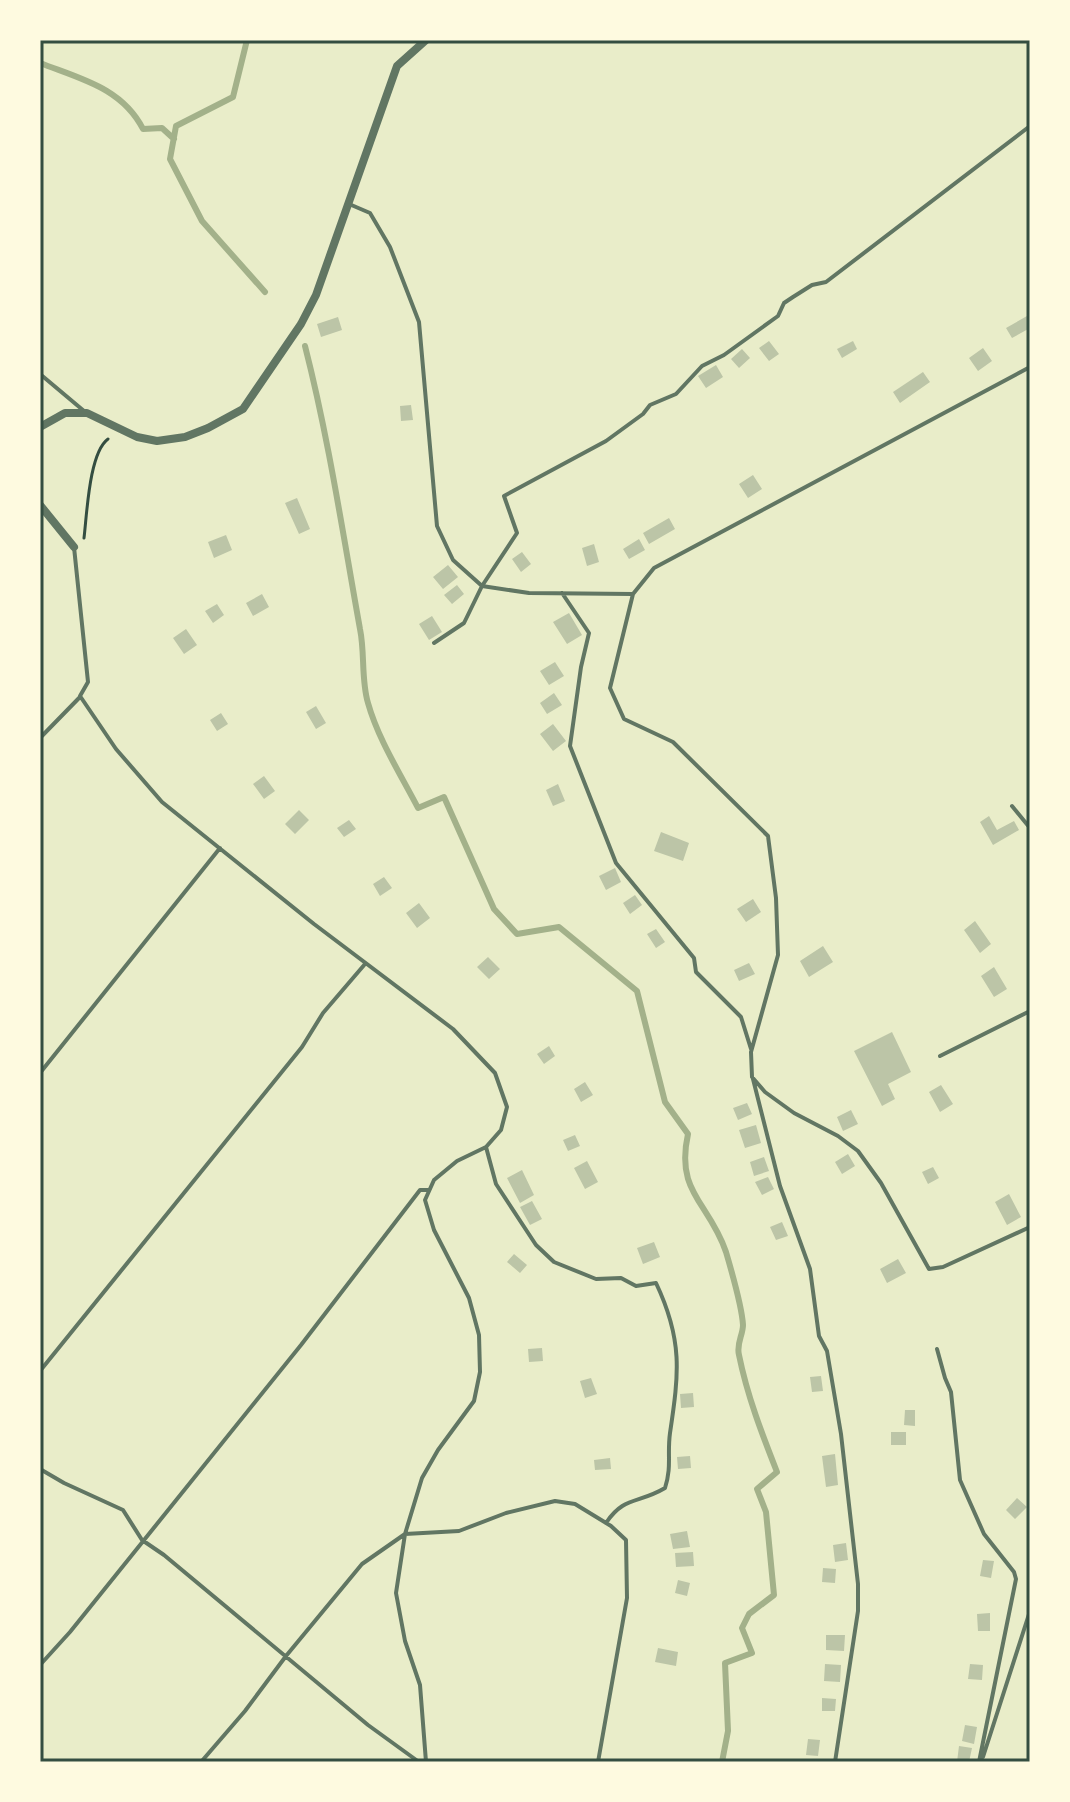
<svg xmlns="http://www.w3.org/2000/svg" width="1070" height="1802" font-family="Lato,sans-serif">
	<style>
		.lines { fill: none; stroke-linecap: round; stroke-linejoin: round }
		.stream { stroke: #a3b18a; stroke-width: 6 }
		.building { fill: #bcc5a7 }
		.path { stroke: #344e41; stroke-width: 3 }
		.service { stroke: #617663; stroke-width: 4 }
		.minor { stroke: #617663; stroke-width: 8 }
		.neatline { fill: none; stroke: #344e41; stroke-width: 3 }
	</style>
	<rect width="100%" height="100%" fill="#e9edc9"/>
	<g class="lines">
		<path class="stream" d="M247 40 233 97 176 126 170 159 202 221 265 292
			M40 63C81 79 122 88 143 129L162 128 174 139
			M305 346C329 440 343 535 360 629 365 653 361 680 368 703 378 739 401 775 418 808L444 797 494 909 517 934 559 927 637 991 665 1102 688 1134C675 1193 709 1202 726 1252 731 1269 742 1308 743 1325 743 1335 736 1344 739 1355 747 1395 762 1434 777 1472L757 1489 766 1512 774 1595 749 1614 742 1628 752 1653 725 1663 728 1731 722 1762"/>
	</g>
	<path class="building" d="M1027 316 1030 328 1012 338 1006 328Z
		M338 317 342 330 321 337 317 324Z
		M769 341 779 354 769 361 759 348Z
		M853 341 857 349 842 358 837 349Z
		M983 348 992 361 978 371 969 358Z
		M742 349 750 358 739 368 731 359Z
		M716 365 723 377 706 388 698 376Z
		M923 372 930 382 900 403 893 392Z
		M411 405 413 420 401 421 400 406Z
		M753 475 762 489 748 498 739 484Z
		M297 498 310 529 299 534 285 503Z
		M669 518 675 529 649 544 643 533Z
		M226 535 232 550 214 558 208 542Z
		M639 539 645 550 629 559 623 549Z
		M594 544 599 562 587 566 582 548Z
		M522 552 531 564 521 572 512 559Z
		M448 565 458 577 443 589 433 577Z
		M457 585 464 594 452 604 444 595Z
		M262 594 269 607 253 616 246 603Z
		M217 604 224 615 213 623 205 611Z
		M569 613 582 635 567 644 553 622Z
		M432 616 442 632 429 640 419 624Z
		M186 629 197 645 184 654 173 638Z
		M555 662 564 676 549 685 540 671Z
		M554 693 562 705 547 714 540 703Z
		M316 706 326 723 316 729 306 712Z
		M221 713 228 724 217 731 210 720Z
		M553 724 566 741 553 751 540 734Z
		M264 776 275 791 264 799 253 784Z
		M558 784 565 801 553 806 546 790Z
		M299 810 309 820 295 834 285 824Z
		M989 816 997 830 1014 821 1019 830 993 845 980 822Z
		M349 820 356 829 344 837 337 828Z
		M661 832 689 843 683 861 654 851Z
		M615 868 621 882 606 890 599 876Z
		M384 877 392 888 380 896 373 884Z
		M635 895 642 905 630 914 623 903Z
		M753 899 761 912 746 922 737 909Z
		M419 903 430 918 417 928 406 913Z
		M975 921 991 944 980 953 964 930Z
		M656 929 665 942 656 948 647 934Z
		M823 946 833 962 809 977 800 961Z
		M488 957 500 969 489 979 477 967Z
		M749 963 755 974 739 981 734 970Z
		M994 967 1007 989 994 997 981 976Z
		M892 1032 911 1072 888 1084 895 1099 882 1106 854 1051Z
		M549 1046 555 1056 544 1064 537 1054Z
		M585 1082 593 1095 581 1102 574 1089Z
		M941 1085 953 1104 940 1112 929 1092Z
		M747 1103 752 1114 738 1120 733 1108Z
		M851 1110 858 1124 843 1131 837 1117Z
		M756 1125 761 1143 745 1148 739 1130Z
		M575 1135 580 1146 568 1151 563 1140Z
		M848 1154 855 1166 842 1174 835 1162Z
		M764 1157 769 1171 754 1176 750 1162Z
		M587 1161 598 1182 585 1189 574 1168Z
		M933 1167 939 1178 928 1184 922 1172Z
		M522 1170 534 1195 520 1203 507 1178Z
		M768 1177 774 1189 762 1195 755 1182Z
		M1009 1194 1021 1217 1007 1225 995 1202Z
		M532 1201 542 1219 530 1225 520 1207Z
		M782 1222 788 1236 776 1240 770 1227Z
		M654 1242 660 1257 643 1264 637 1248Z
		M514 1254 527 1265 520 1273 507 1262Z
		M898 1259 906 1273 887 1283 880 1269Z
		M542 1348 543 1361 529 1362 528 1349Z
		M821 1376 823 1391 812 1392 810 1377Z
		M591 1378 597 1394 585 1398 580 1381Z
		M693 1393 694 1407 681 1408 680 1394Z
		M905 1410H915V1426L904 1425Z
		M891 1432H906V1445H891Z
		M835 1454 838 1485 826 1487 822 1456Z
		M690 1456 691 1468 678 1469 677 1457Z
		M610 1458 611 1469 595 1470 594 1460Z
		M1017 1498 1027 1507 1015 1519 1006 1510Z
		M687 1531 690 1547 673 1549 670 1534Z
		M846 1543 848 1560 835 1562 833 1545Z
		M693 1552 694 1566 676 1567 675 1553Z
		M983 1560 994 1561 991 1578 980 1576Z
		M823 1568 836 1569 835 1583 822 1582Z
		M678 1580 690 1583 687 1596 675 1593Z
		M990 1613V1631H978L977 1614Z
		M826 1635H845L844 1651 826 1650Z
		M658 1648 678 1652 676 1666 655 1662Z
		M825 1664 841 1665 840 1682 824 1681Z
		M970 1664 983 1665 982 1680 968 1679Z
		M822 1698 836 1699 835 1711H822Z
		M965 1725 977 1727 974 1744 962 1741Z
		M808 1739 820 1740 818 1756 806 1755Z
		M959 1746 972 1748 969 1762H957Z"/>
	<g class="lines">
		<path class="path" d="M84 538C87 514 89 453 108 439"/>
		<path class="service" d="M349 204 370 213 390 247 419 322 437 526 453 560 482 586 529 593 633 594
			M1030 367 654 568 633 594 610 688 624 719 673 742 768 836 776 898 778 955 751 1052 752 1077 765 1092 794 1113 838 1136 858 1151 881 1183 929 1269 943 1267 1030 1227
			M40 374 84 411
			M74 547 88 682 80 696 116 749 162 802 314 924 453 1029 495 1073 507 1107 501 1130 486 1147 457 1161 434 1180 425 1200 434 1230 469 1298 479 1335 480 1372 474 1401 438 1450 422 1478 405 1534 396 1593 405 1641 420 1685 426 1762
			M562 593 589 633 581 667 570 746 616 863 694 958 696 972 741 1017 751 1049
			M434 643 464 623 482 586 517 533 504 496 606 441 643 414 650 405 676 394 702 366 724 355 778 316 784 303 793 297 812 285 826 282 1030 126
			M40 738 80 697
			M1012 806 1030 828
			M940 1056 1030 1011
			M40 1073 220 848
			M753 1079 780 1186 810 1269 819 1336 827 1351 841 1434 858 1584V1611L835 1762
			M486 1147 496 1184 536 1245 554 1262 596 1279 621 1278 636 1286 656 1283C683 1340 679 1373 670 1433 667 1455 672 1466 665 1488 638 1504 624 1496 606 1523
			M937 1349 945 1378 951 1392 960 1480 984 1534 1014 1572 1016 1579 979 1762
			M40 1371 302 1047 323 1013 365 964
			M40 1469 64 1483 123 1510 142 1540 164 1555 368 1725 419 1762
			M40 1665 70 1632 301 1345 420 1190H429
			M983 1757 1030 1611
			M201 1762 245 1711 286 1656 362 1564 405 1534 459 1531 506 1513 555 1501 575 1504 611 1526 626 1540 627 1598 598 1762"/>
		<path class="minor" d="M40 427 65 413H87L137 437 157 441 185 437 208 428 243 409 301 324 316 295 397 66 426 40
			M40 505 74 547"/>
	</g>
	<rect width="1070" height="1802" fill="none" stroke="#fefae0" stroke-width="84"/>
	<rect x="42" y="42" width="986" height="1718" class="neatline"/>
</svg>
